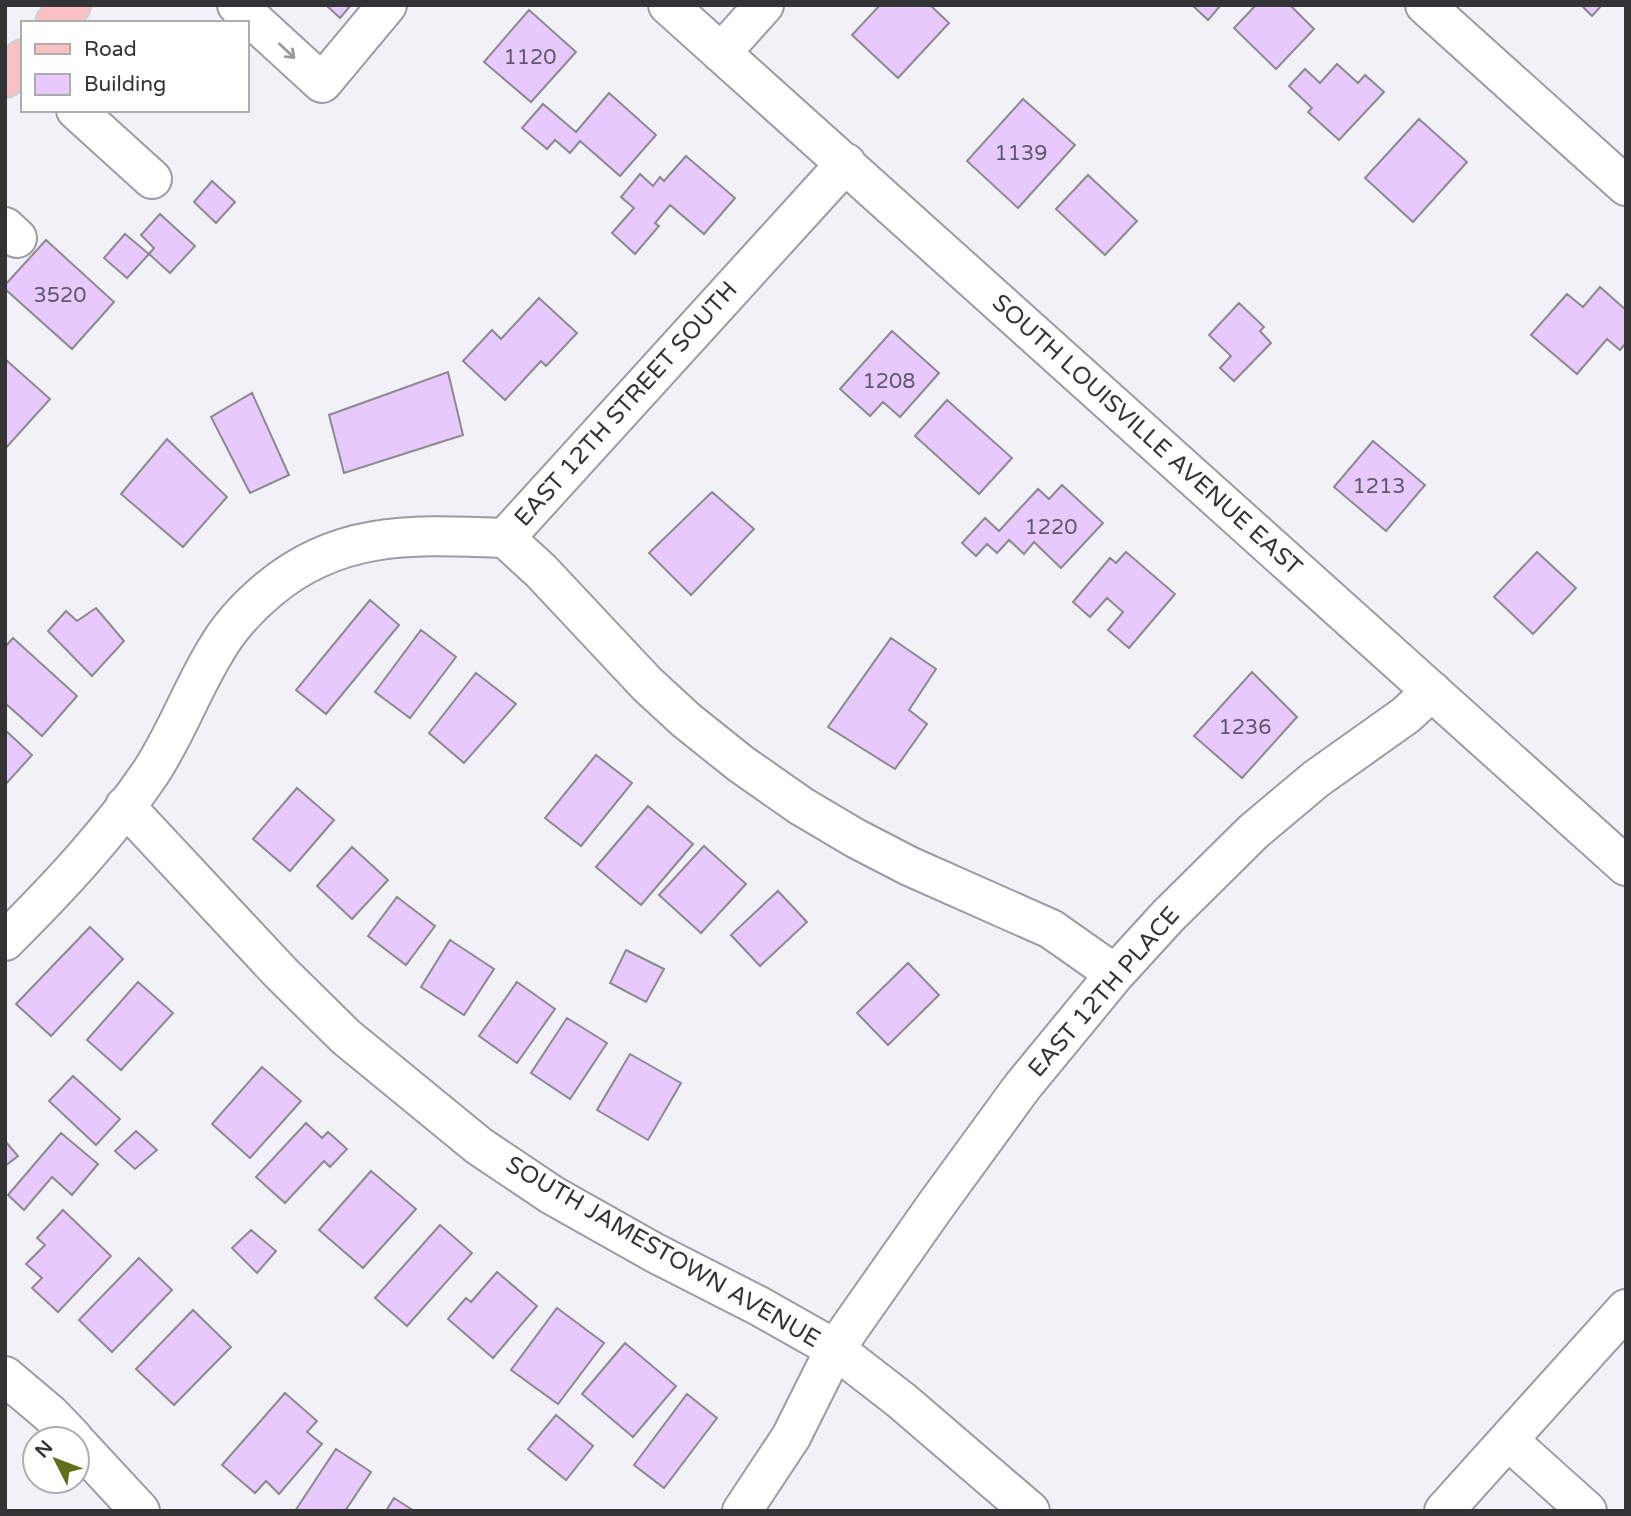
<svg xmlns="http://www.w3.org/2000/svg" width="1631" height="1516" font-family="'Varela Round',sans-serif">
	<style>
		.building { fill: #e7c9fd; stroke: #8c8a8e; stroke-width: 2 }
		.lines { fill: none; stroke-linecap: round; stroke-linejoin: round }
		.minor-casing { stroke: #9b9ca1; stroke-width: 42 }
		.major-casing { stroke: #cececf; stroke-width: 42 }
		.minor { stroke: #fff; stroke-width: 38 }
		.major { stroke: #fac1c5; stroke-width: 38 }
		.oneway { stroke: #99999a }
		.labels { text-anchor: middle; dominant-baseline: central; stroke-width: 6; stroke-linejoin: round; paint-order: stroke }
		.number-label { font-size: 21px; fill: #605867 }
		.street-label { font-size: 24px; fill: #333335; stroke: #fff }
	</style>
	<rect width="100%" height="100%" fill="#f1f1f7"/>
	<path class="building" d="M326 5H351L340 18Z
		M880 5H930L949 23 898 78 852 35Z
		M1192 5H1221L1208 20Z
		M1256 5H1290L1314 29 1276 69 1234 28Z
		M1581 5H1602L1592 16Z
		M529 10 576 52 531 102 484 62Z
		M1337 64 1358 83 1365 75 1384 92 1339 140 1308 112 1312 108 1289 86 1305 69 1320 83Z
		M609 93 656 135 620 176 580 141 570 153 555 140 547 149 522 128 543 104 576 132Z
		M1023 99 1075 145 1018 208 967 161Z
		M1419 119 1467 162 1413 222 1365 178Z
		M686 156 735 198 704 234 670 205 655 223 659 226 635 254 612 233 634 208 621 197 640 174 653 186 660 177 664 181Z
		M1088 175 1137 221 1105 255 1056 209Z
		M212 181 235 202 216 223 194 202Z
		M160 214 195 246 170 273 149 254 154 248 141 235Z
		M125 234 149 254 127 278 104 258Z
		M46 240 114 302 72 349 5 289V285Z
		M1600 287 1626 310V343L1620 350 1607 339 1577 374 1531 335 1567 294 1583 307Z
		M539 298 577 333 546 366 541 361 505 400 463 361 492 330 501 339Z
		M1239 303 1264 327 1260 331 1271 343 1234 381 1220 368 1231 356 1209 335Z
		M892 331 939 373 900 417 883 402 870 416 840 389Z
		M5 359 50 399 5 449Z
		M448 372 463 435 344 473 329 415Z
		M252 393 289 475 250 493 211 417Z
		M947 400 1012 458 979 494 915 436Z
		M167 439 227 497 183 547 121 494Z
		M1373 441 1425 485 1386 531 1334 487Z
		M1062 485 1103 523 1061 568 1034 542 1024 554 1009 540 997 553 987 544 976 556 962 543 985 518 999 531 1038 489 1049 499Z
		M712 492 754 529 691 595 649 553Z
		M1126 552 1175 594 1129 648 1108 630 1123 612 1107 598 1090 617 1073 602 1110 558 1116 563Z
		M1537 552 1576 588 1533 634 1494 597Z
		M370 600 399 625 326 714 296 690Z
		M96 608 124 641 92 676 48 631 66 611 77 621Z
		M421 630 456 657 410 718 375 692Z
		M13 638 77 696 42 736 5 703V647Z
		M891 638 936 669 909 710 927 724 895 769 828 727Z
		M1252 672 1297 717 1242 778 1194 736Z
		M476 673 516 704 464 763 429 733Z
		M5 730 32 755 5 785Z
		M596 755 632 783 581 846 545 818Z
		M297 788 334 820 290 871 253 839Z
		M648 806 693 844 641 905 596 867Z
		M704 846 746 884 701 933 659 895Z
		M352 847 388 880 352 919 317 886Z
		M778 891 807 922 760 966 731 935Z
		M397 897 435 926 406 965 368 936Z
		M90 927 123 959 51 1036 16 1004Z
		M450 940 494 969 464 1015 421 987Z
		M626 950 664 969 646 1002 610 983Z
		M908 963 939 995 888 1045 857 1013Z
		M138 982 173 1013 121 1070 87 1040Z
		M517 982 555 1009 517 1063 479 1036Z
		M567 1018 607 1043 570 1099 531 1073Z
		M630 1054 681 1083 648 1140 597 1110Z
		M262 1067 301 1101 250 1158 212 1124Z
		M73 1076 120 1119 96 1145 49 1101Z
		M306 1123 322 1138 328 1132 347 1149 330 1167 324 1161 285 1203 256 1177Z
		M136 1131 157 1150 135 1169 115 1151Z
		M61 1133 98 1164 72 1195 52 1177 24 1210 8 1195Z
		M5 1141 18 1156 5 1166Z
		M371 1171 416 1209 363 1268 319 1230Z
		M63 1210 111 1256 58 1312 32 1288 42 1278 26 1264 45 1245 37 1238Z
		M440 1225 472 1253 407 1326 375 1298Z
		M251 1230 276 1251 257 1273 232 1248Z
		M139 1258 172 1290 112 1352 79 1320Z
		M497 1272 537 1306 493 1358 448 1319 466 1298 471 1302Z
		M557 1308 604 1343 558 1404 511 1370Z
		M193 1310 231 1347 174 1405 136 1369Z
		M625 1343 676 1386 633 1437 582 1394Z
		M285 1393 317 1421 307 1432 322 1444 279 1494 266 1481 255 1493 222 1465Z
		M687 1394 717 1418 664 1488 634 1465Z
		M556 1415 593 1446 566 1480 528 1449Z
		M336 1449 371 1472 345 1511H295Z
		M394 1498 414 1511H386Z"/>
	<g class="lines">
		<g class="minor-casing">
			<path id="minor" d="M237 5 322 83 387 5
				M668 5 1626 866
				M1425 5 1626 186
				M721 53 764 5
				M76 110 152 179
				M5 227 17 238
				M505 538 541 571 647 684 686 720 741 764 801 806 855 838 909 866 1051 929 1115 974
				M125 806 281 973 346 1037 479 1146 552 1195 655 1253 759 1306 835 1349 902 1401 1030 1511
				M5 941C58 888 109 834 151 772 176 734 192 689 216 650 229 627 248 607 268 590 340 529 416 535 505 538L846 163
				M5 1376 50 1414 74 1439
				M1508 1440 1587 1511
				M77 1443 140 1511
				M742 1511 791 1437 835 1349 936 1205 1022 1087 1115 974 1168 916 1254 831 1316 779 1406 715 1432 691
				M1444 1511 1626 1309"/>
		</g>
		<g class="major-casing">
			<path id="major" d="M55 23 71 5
				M5 78 23 59"/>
		</g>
		<use href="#minor" class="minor"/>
		<use href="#major" class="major"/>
	</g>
	<defs><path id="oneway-shaft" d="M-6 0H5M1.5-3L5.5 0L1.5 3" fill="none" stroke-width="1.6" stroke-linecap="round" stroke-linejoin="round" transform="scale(1.75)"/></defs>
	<use class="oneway" href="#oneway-shaft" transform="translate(287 51) rotate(43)"/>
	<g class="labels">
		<g class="number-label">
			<text x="530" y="57">1120</text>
			<text x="1021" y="153">1139</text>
			<text x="60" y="295">3520</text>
			<text x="889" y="381">1208</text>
			<text x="1379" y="486">1213</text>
			<text x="1051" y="527">1220</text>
			<text x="1245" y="727">1236</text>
		</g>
		<g class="street-label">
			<text transform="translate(626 404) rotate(-48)">EAST 12TH STREET SOUTH</text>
			<text transform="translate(1147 435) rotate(42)">SOUTH LOUISVILLE AVENUE EAST</text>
			<text transform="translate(1104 992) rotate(-49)">EAST 12TH PLACE</text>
			<text transform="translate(663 1252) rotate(30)">SOUTH JAMESTOWN AVENUE</text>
		</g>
	</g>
	<rect width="1631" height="1516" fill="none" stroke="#333335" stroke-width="14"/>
	<rect x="21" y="21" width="228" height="91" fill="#ffffff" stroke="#adadae" stroke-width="2"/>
	<rect x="35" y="44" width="35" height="10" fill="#fac1c5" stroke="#adadae" stroke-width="2"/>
	<text x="84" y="56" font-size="21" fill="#333335">Road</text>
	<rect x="35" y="74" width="35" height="21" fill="#e7c9fd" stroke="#adadae" stroke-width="2"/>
	<text x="84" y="91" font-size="21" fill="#333335">Building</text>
	<g transform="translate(56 1460) rotate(312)"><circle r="33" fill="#ffffff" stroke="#adadae" stroke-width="2"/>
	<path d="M0-5L12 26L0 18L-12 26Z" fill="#606f19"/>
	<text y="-10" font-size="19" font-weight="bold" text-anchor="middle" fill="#333335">N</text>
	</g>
</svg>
